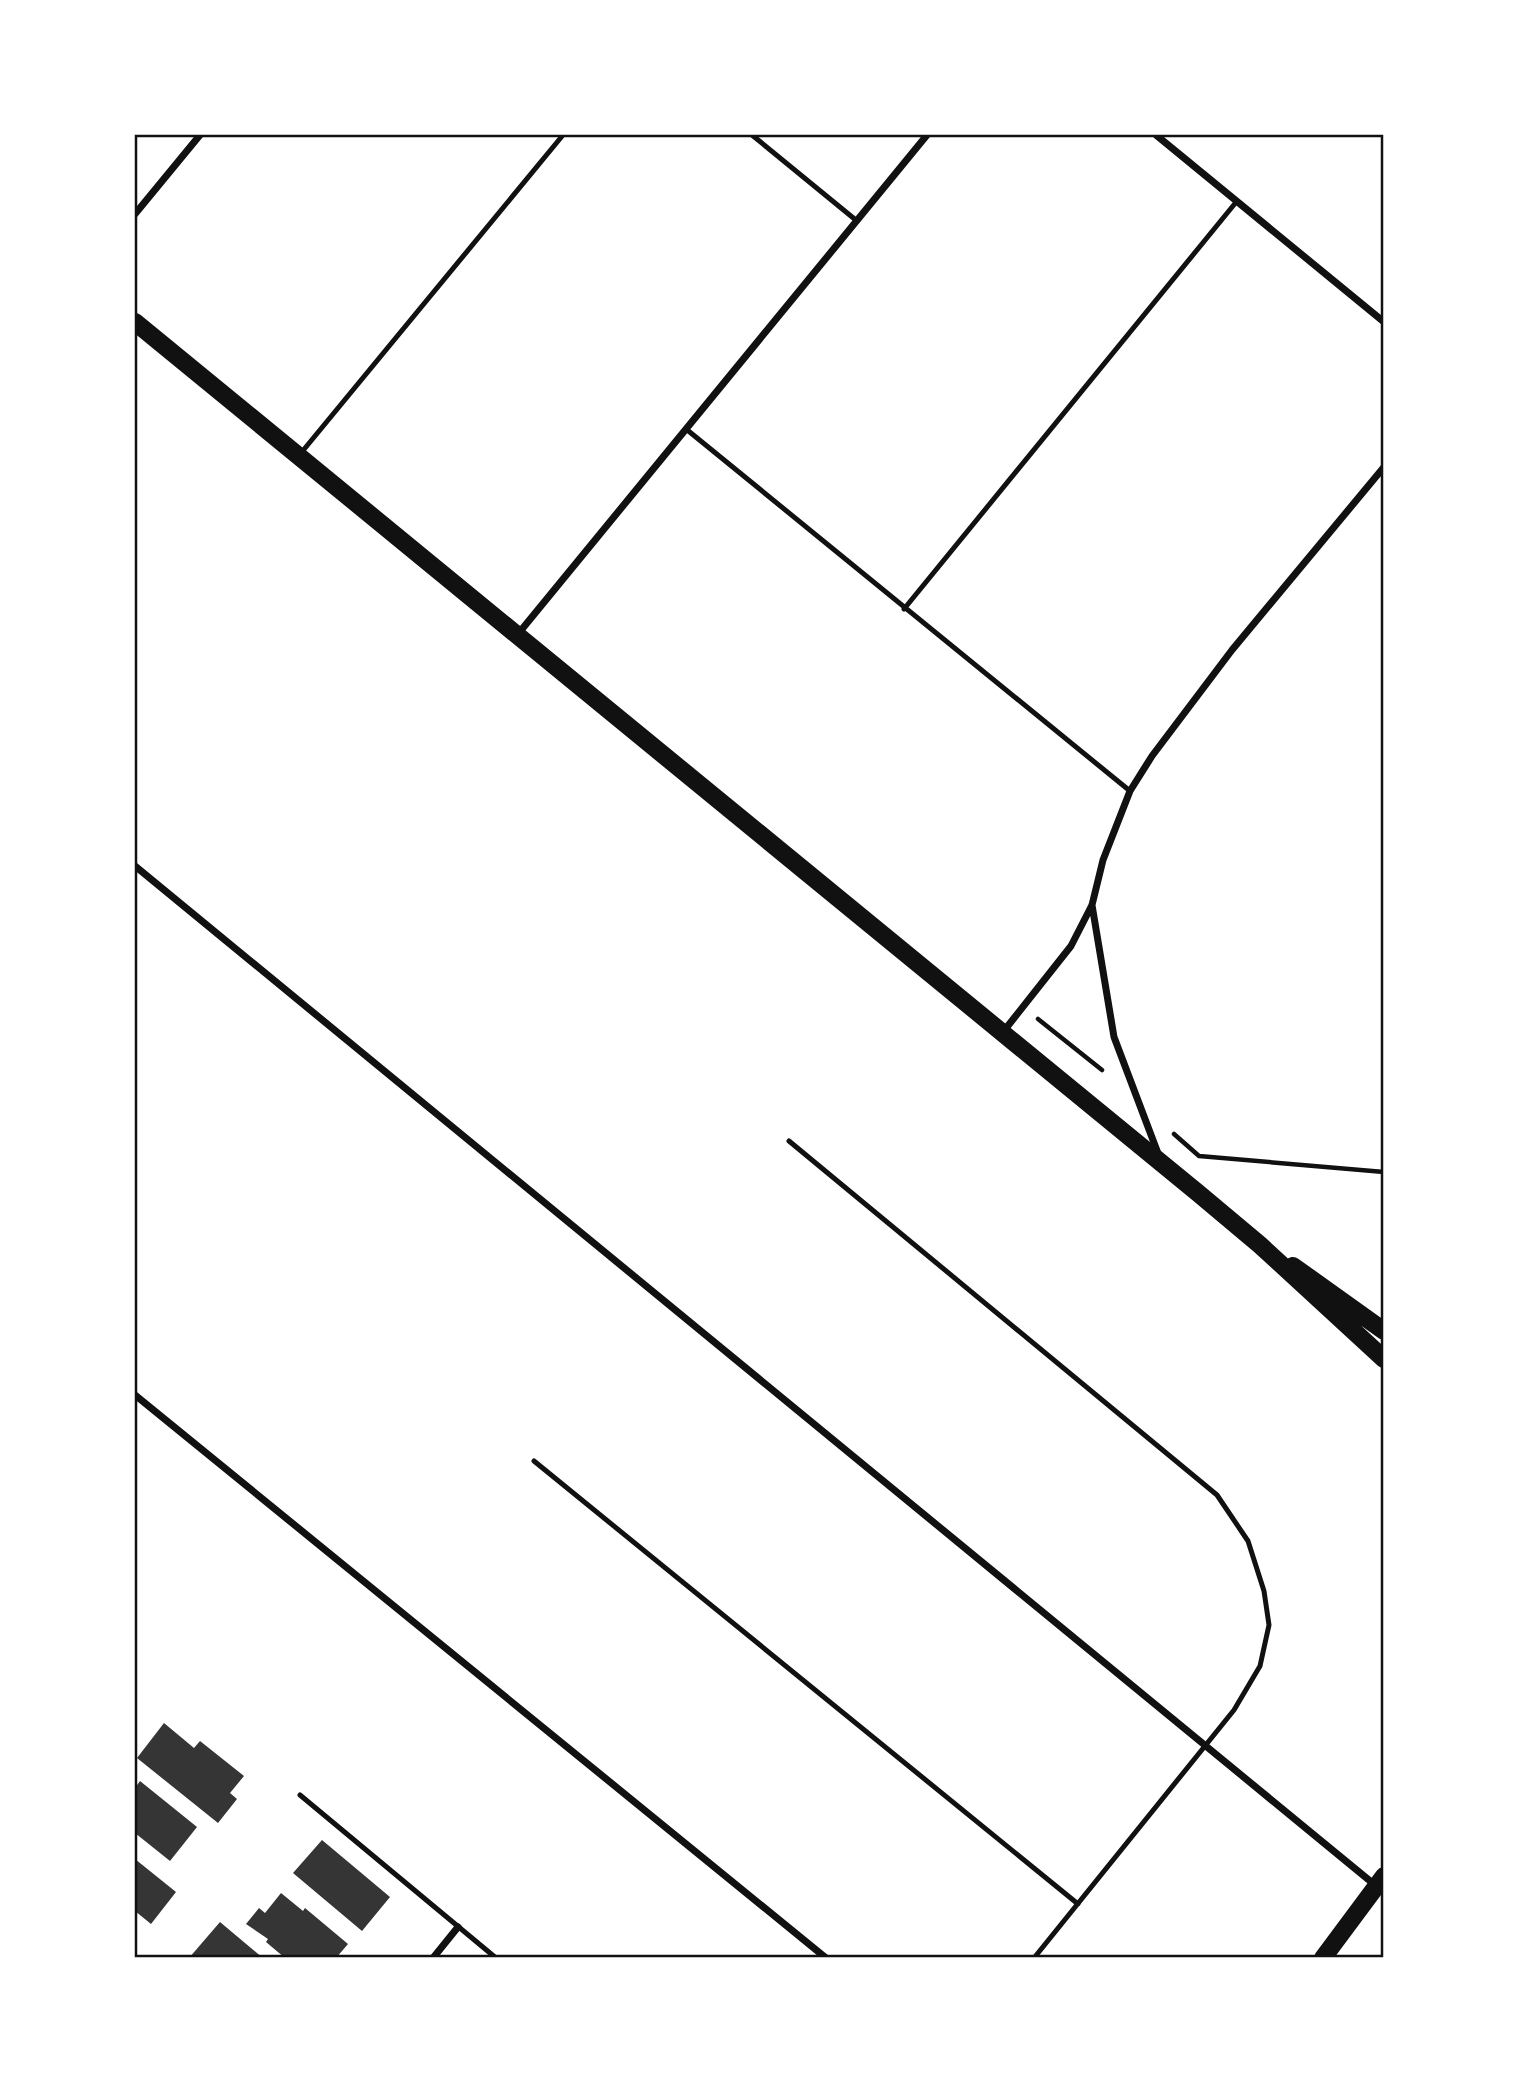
<svg xmlns="http://www.w3.org/2000/svg" width="1519" height="2093" font-family="'Exo 2',sans-serif">
	<style>
		.building { fill: #353535 }
		.lines { fill: none; stroke-linecap: round; stroke-linejoin: round }
		.path { stroke: #111; stroke-width: 4.5 }
		.service { stroke: #111; stroke-width: 5 }
		.minor { stroke: #111; stroke-width: 7 }
		.primary { stroke: #111; stroke-width: 18 }
		.neatline { fill: none; stroke: #111; stroke-width: 2.5 }
	</style>
	<rect width="100%" height="100%" fill="#fff"/>
	<path class="building" d="M164 1723 194 1748 200 1741 244 1776 230 1793 237 1799 218 1823 137 1758Z
		M140 1781 197 1827 170 1861 135 1833V1788Z
		M322 1840 390 1897 362 1931 293 1873Z
		M135 1859 176 1892 151 1924 135 1911Z
		M281 1893 303 1911 305 1908 348 1944 336 1958H285L266 1942 268 1939 246 1924 259 1908 265 1913Z
		M220 1922 263 1958H189Z"/>
	<g class="lines">
		<path class="path" d="M1038 1019 1102 1070
			M1174 1134 1199 1156 1384 1172"/>
		<path class="service" d="M752 135 857 221
			M686 429 1130 791
			M301 453 563 135
			M904 609 1237 201
			M789 1141 1217 1495 1248 1541 1264 1591 1269 1625 1260 1666 1234 1710 1034 1958
			M534 1461 1078 1904
			M300 1795 496 1958"/>
		<path class="minor" d="M1156 135 1384 322
			M135 214 200 135
			M518 634 927 135
			M135 866 1375 1885
			M1092 905 1114 1037 1159 1156
			M1003 1032 1071 946 1092 905 1103 860 1130 791 1152 756 1232 650 1384 467
			M135 1395 826 1958
			M433 1958 458 1927"/>
		<path class="primary" d="M135 322 1198 1193 1260 1245 1384 1359
			M1293 1266 1384 1331
			M1323 1958 1384 1876"/>
	</g>
	<rect width="1519" height="2093" fill="none" stroke="#ffffff" stroke-width="273"/>
	<rect x="136" y="136" width="1246" height="1820" class="neatline"/>
</svg>
